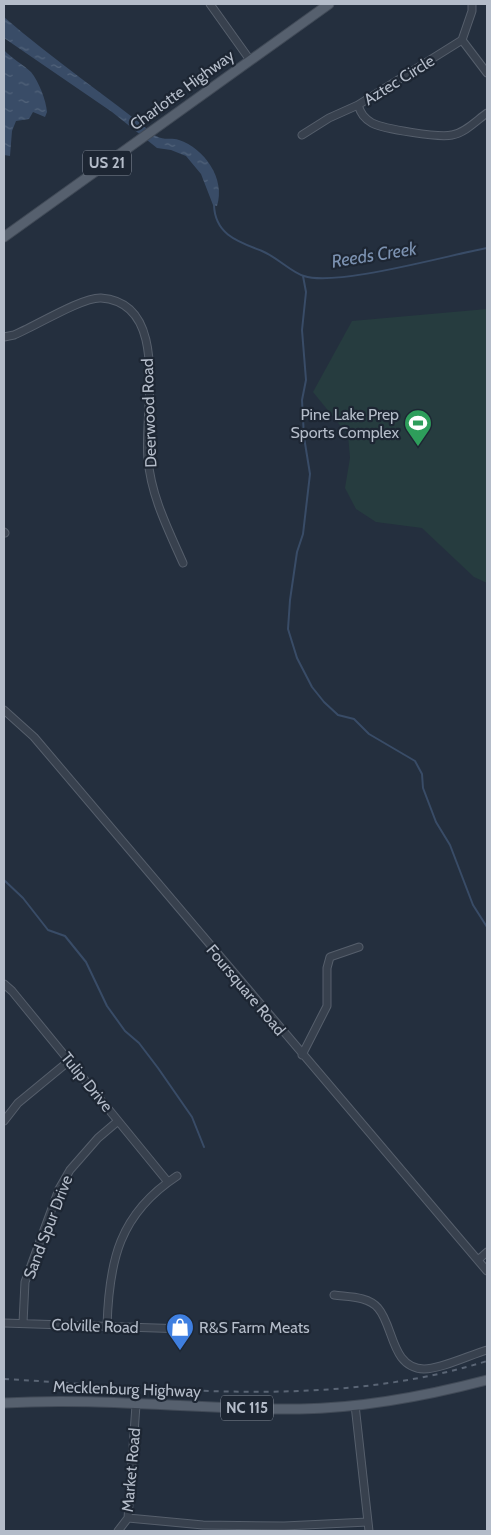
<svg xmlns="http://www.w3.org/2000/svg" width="491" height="1535" font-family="Cabin,sans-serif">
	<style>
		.pitch { fill: #263c3f }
		.water { fill: url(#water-ripples) }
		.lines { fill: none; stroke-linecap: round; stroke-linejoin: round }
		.stream { stroke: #394c67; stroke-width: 2 }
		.minor-casing { stroke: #565f6c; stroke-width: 9 }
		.major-casing { stroke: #414a57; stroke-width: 11 }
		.minor { stroke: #38414e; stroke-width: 7 }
		.major { stroke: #56606e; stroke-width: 9 }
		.rail { stroke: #5a6575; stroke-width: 2; stroke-dasharray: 5 5; stroke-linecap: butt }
		.labels { text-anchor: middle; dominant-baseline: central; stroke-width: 4.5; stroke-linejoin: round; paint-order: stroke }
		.shield { fill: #1d2633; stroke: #878f9c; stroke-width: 1 }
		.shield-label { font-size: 15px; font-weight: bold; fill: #b4bcc9 }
		.street-label { font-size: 16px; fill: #b4bcc9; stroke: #1d2633 }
		.poi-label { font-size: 16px; fill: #b4bcc9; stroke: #1d2633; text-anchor: end }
		.water-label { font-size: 18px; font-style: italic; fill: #7c92b1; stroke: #1d2633 }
	</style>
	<defs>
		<pattern id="water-ripples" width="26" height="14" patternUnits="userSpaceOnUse" patternTransform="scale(1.25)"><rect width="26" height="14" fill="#394c67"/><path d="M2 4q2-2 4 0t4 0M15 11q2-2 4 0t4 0" fill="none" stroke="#53647b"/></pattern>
	</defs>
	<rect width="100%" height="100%" fill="#242f3e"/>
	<path class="pitch" d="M487 309V583L474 577 422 528 376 522 356 509 345 488 350 458 348 435 313 392 352 321Z"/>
	<path class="water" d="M4 17C52 59 106 95 156 136 165 141 170 137 179 140 204 148 226 179 217 206L213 205 201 174 186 156 171 150 157 148 112 112 4 38Z
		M4 50C12 59 23 64 31 72 39 82 46 100 47 112L45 117 33 112 29 119 16 121 12 131 10 156 4 155Z"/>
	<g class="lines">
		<path class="stream" d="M214 205C215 235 239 242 262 251 277 257 292 273 304 276 336 287 449 255 487 248
			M303 276 306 292 302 330 306 380 302 400 304 437 310 474 303 534 297 552 290 600 288 629 297 658 312 687 324 702 338 715 354 719 369 734 415 761 422 774 423 788 436 822 450 845 473 905 487 927
			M4 880 23 898 48 930 65 936 86 962 107 1006 125 1031 139 1043 158 1068 192 1117 204 1147"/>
		<g class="minor-casing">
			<path id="minor" d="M210 4 250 60
				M472 4V11L462 40 358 105C361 114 364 118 372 123 384 129 439 138 452 135 465 133 477 120 487 113
				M462 40 487 73
				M302 135 329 118 358 105
				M4 337 14 335C34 327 82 297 101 298 172 303 143 413 148 459 151 496 168 529 183 563
				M4 532 5 533
				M4 710 34 737 487 1271
				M4 984 12 991 168 1182
				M302 1055 327 1006V968L330 957 359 947
				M4 1121 18 1103 69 1061
				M478 1260 487 1252
				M334 1295C348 1297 368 1296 378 1308 394 1326 391 1368 424 1369 441 1369 470 1355 487 1350
				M4 1323 186 1329
				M23 1323 25 1282 59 1189 70 1170 98 1138 118 1121
				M107 1326C109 1261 119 1214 177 1176
				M355 1405 369 1531
				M128 1518 203 1525 284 1526 368 1522
				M118 1531 128 1518 136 1405"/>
		</g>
		<g class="major-casing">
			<path id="major" d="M4 237 329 4
				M4 1403C102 1397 201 1410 300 1409 363 1408 426 1396 487 1380"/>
		</g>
		<use href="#minor" class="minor"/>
		<use href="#major" class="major"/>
		<path class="rail" d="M4 1379C165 1388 330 1410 487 1361"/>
	</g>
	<defs>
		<g id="stadium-pin" transform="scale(1.4375)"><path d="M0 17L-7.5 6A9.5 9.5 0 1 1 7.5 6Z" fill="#2e9e5b" stroke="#1d2633"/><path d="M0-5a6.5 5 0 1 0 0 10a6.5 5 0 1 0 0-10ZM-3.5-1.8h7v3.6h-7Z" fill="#fff"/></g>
		<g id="shop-pin" transform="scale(1.4375)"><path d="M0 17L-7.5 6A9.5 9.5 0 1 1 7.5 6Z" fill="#3f7fe0" stroke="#1d2633"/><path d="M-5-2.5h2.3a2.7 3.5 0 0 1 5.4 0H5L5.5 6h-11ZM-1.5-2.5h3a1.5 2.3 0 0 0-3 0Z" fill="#fff"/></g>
	</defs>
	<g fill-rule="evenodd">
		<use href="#stadium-pin" x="418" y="423"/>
		<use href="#shop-pin" x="180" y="1327"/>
	</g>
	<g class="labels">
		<g class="shield">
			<rect x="83" y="150.5" width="48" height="25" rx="4"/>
			<rect x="221" y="1395.5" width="52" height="25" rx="4"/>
		</g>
		<g class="shield-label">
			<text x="107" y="163">US 21</text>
			<text x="247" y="1408">NC 115</text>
		</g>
		<g class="street-label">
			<text transform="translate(399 80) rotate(-32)">Aztec Circle</text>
			<text transform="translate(182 90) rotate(-36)">Charlotte Highway</text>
			<text transform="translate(149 413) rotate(-92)">Deerwood Road</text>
			<text transform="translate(246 990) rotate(50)">Foursquare Road</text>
			<text transform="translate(87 1082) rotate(51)">Tulip Drive</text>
			<text transform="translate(48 1227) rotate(-69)">Sand Spur Drive</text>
			<text transform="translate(95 1326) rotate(2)">Colville Road</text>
			<text transform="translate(127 1389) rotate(2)">Mecklenburg Highway</text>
			<text transform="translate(131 1470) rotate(-85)">Market Road</text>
		</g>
		<g class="poi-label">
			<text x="399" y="414">Pine Lake Prep<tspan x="399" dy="18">Sports Complex</tspan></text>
			<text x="199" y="1327" text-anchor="start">R&amp;S Farm Meats</text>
		</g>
		<g class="water-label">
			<text transform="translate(374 255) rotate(-9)">Reeds Creek</text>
		</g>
	</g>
	<rect width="491" height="1535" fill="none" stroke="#b4bcc9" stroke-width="10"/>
</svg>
